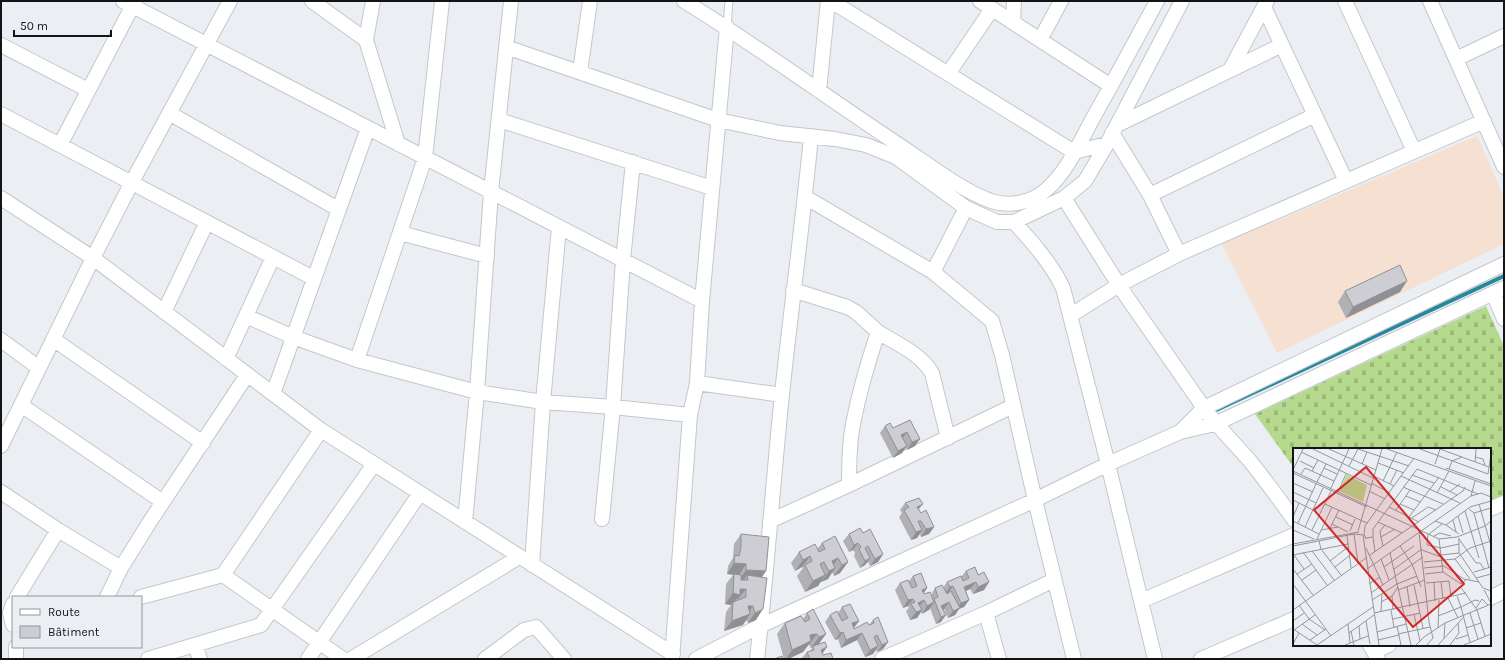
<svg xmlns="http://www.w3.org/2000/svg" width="1505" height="660" font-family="Karla,sans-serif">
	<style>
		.education { fill: #f5e0d2 }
		.cemetery { fill: url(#cemetery-stones) }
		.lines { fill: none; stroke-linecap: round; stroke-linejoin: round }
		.stream { stroke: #25889c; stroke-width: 4 }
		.service-casing { stroke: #c3c7cc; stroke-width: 9 }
		.minor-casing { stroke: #c3c7cc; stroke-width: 16 }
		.service { stroke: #fff; stroke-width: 7 }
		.minor { stroke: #fff; stroke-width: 14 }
		.wall { fill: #b1b0b5 }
		.shaded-wall { fill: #909094 }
		.building { fill: #cecdd3; stroke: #909094 }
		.inset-road { fill: none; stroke: #94979b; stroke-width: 1 }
		.view { fill: #d62828; fill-opacity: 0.15; stroke: #d62828; stroke-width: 2 }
		.inset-edge { fill: none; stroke: #121415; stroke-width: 2 }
	</style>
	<defs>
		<pattern id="cemetery-stones" width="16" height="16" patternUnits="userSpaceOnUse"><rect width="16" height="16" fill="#b5d98d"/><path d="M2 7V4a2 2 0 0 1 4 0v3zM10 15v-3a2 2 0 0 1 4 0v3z" fill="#9bb979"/></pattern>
	</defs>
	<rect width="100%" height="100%" fill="#ebeff4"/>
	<path class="education" d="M1477 136 1504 197V244L1277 353 1222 244Z"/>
	<path class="cemetery" d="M1486 306 1504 346V495L1490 501V449H1294V468L1255 414Z"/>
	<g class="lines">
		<path class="stream" d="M1212 412 1504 276"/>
		<g class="service-casing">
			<path id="service" d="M727 27 729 1"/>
		</g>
		<g class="minor-casing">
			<path id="minor" d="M123 1 702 301
				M312 1 366 40
				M373 1 366 40 398 144
				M684 1C759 47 829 99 902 147 929 165 961 190 991 201 1009 207 1031 203 1046 190 1067 172 1080 142 1093 118 1115 79 1136 40 1157 1
				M831 1 1074 152 1107 144
				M980 1 1111 86
				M1345 1 1414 151
				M1430 1 1504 167
				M1264 7 1346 181
				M1013 22 1014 1
				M1040 40 1061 1
				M1 45 88 90
				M506 47 718 120 780 133 835 139 866 145 896 157 966 208 997 222H1014L1064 198 1085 181 1107 144 1182 1
				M1456 59 1504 36
				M1230 70 1267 1
				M580 72 590 1
				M948 74 992 9
				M819 91 828 1
				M169 113 338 209
				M1 114 313 278
				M499 120 712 188
				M1117 125 1282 45
				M1112 133 1150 195 1179 254
				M60 145 135 1
				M1150 195 1315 115
				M805 197 933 272
				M1 198 93 258 321 430 673 654
				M1064 198 1122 290 1204 408C1218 427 1234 443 1250 461 1265 480 1280 500 1294 520
				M966 208 933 272 992 321 1002 355 1035 500 1074 659
				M1014 222C1033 243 1051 263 1063 288L1108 464 1155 659
				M400 233 487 256
				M793 290 847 307 856 312 878 332C868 362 859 393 853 424 849 444 849 465 849 485
				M1493 293 1504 319
				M164 312 207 222
				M1071 315 1119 285 1179 254 1484 121
				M246 316 293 337 357 360 477 392 543 402 613 407 690 415
				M878 332C897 344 920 353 932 373L948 438
				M53 339 203 443
				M1 340 39 368
				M226 359 273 257
				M357 360 425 158 442 1
				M697 383 782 395
				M273 394 368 128
				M21 405 163 502
				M1180 432 1204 408 1504 264
				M1 446 93 258 132 182 230 1
				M1 492 58 530 121 568 149 523 247 375
				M1490 509 1504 503
				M602 519 613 407 623 260 633 162
				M770 521 849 485 1013 406
				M465 522 477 392 491 192 511 1
				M532 565 543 402 559 227
				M223 575 343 659
				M17 597 58 530
				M107 597 121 568
				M141 597 223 575 321 430
				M1490 598 1504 591
				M1141 601 1294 535
				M13 604 10 613 13 625
				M986 613 999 659
				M195 645 200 659
				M1370 645 1378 659
				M1374 652 1389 645
				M16 659V647
				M148 659 261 625 374 464
				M308 659 420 493
				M351 659 519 557
				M485 659 524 630 536 627 564 659
				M672 659 690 415 697 383 702 301 727 27
				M696 659 760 626 1035 500 1108 464 1180 432 1215 424 1504 288
				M757 659C767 571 773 482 782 394 791 308 803 222 811 136
				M882 659 986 613 1054 580
				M1201 659 1294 619"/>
		</g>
		<use href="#service" class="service"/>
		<use href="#minor" class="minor"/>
	</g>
	<path class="wall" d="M1345 291 1400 292 1346 318 1338 302Z
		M910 420 915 446 907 450 906 447 902 453 893 458 880 433 885 426 893 428Z
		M905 503 919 510 921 513 934 527 929 534 921 537 920 534 917 538 911 540 899 517 902 513 900 510Z
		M863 533 883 554 878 562 870 566 868 562 865 565 860 568 854 556 855 553 853 550 849 552 843 541 849 534Z
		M741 534 766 571 762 577 756 620 748 623 746 620 743 625 724 631 726 612 731 605 725 604 726 584 733 575 727 574 728 566 733 558 734 544Z
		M822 543 848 562 840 573 834 576 832 572 828 579 821 582V581L818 586 805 592 797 576 803 568 802 567 795 571 791 563 799 552 817 549Z
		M966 571 978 575 989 582 984 590 973 594 970 589 966 591 969 600 964 607 959 609 955 615 948 618 944 609 943 610 941 622 936 624 930 608 922 614 921 612 917 618 910 620 906 611 909 608 908 606 903 608 895 590 900 583 909 581 913 576 927 588 923 593 924 594 931 595 935 588H943L947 582 961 577Z
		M842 607 854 629 869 625 873 620 888 642 883 649 877 652 876 650 873 654 865 657 857 640 841 648 838 639 835 640 825 622 830 615 838 613Z
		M807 613 826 634 818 644 827 647 822 653 823 655 833 659H801L807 652 810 651 813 647 811 648 809 645H808L803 652 788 659H784L777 634 785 623 803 619Z"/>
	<path class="shaded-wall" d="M1407 281 1400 292 1346 318 1353 307Z
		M907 432 902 439 901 435Z
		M920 439 915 446 907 450 912 442Z
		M907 446 902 453 893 458 898 451Z
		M923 504 917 511V507Z
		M934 527 929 534 921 537 926 529Z
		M922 530 917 538 911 540 916 532Z
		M858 543 853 550 849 552 854 545Z
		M883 554 878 562 870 566 875 559Z
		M810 556 802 567 795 571 803 560Z
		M838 558 831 569 832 561Z
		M870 558 865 565 860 568 865 561Z
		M848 562 840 573 834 576 842 565Z
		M734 563 746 564 739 575 727 574Z
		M835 568 828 579 821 582 829 571Z
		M746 570 766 571 759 581 747 575 744 580H739Z
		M825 575 818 586 805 592 813 581Z
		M976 582 970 589 959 594 964 587Z
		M989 582 984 590 973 594 978 587Z
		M953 586 948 593 944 594 950 587Z
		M927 588 922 596V590Z
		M740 589H746L738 599H736L733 604V602L731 605 725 604 733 593Z
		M913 599 908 606 903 608 908 600Z
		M924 600 919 607 918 603Z
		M969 600 964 607 959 609 955 615 948 618 953 611 957 609 961 603Z
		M934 602 929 610 922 614 927 606Z
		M949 602 944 609 939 612 941 606Z
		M748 606H753L746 616 750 614 743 625 724 631 732 621Z
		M763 609 756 620 748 623 755 613Z
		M922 610 917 618 910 620 916 612Z
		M946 615 941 622 936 624 941 617Z
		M859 621 854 628 852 623Z
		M843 632 838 639 835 640 840 633Z
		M862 633 857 640 841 648 846 640Z
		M817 634 803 652 788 659H786L792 650 810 635Z
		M826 634 818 645 811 648 819 637Z
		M888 642 883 649 877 652 882 645Z
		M878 646 873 654 865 657 870 650Z
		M827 647 822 654 821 650Z"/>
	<path class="building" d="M1400 265 1407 281 1353 307 1345 291Z
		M910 420 920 439 912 442 907 432 901 435 907 446 898 451 885 426 890 423 893 428Z
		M919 498 923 504 917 507 921 513 926 510 934 527 926 529 921 521H918L922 530 916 532 904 510 909 507 905 503Z
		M860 528 863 533 870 529 883 554 875 559 868 546 865 548 870 558 865 561 859 549 861 547 858 543 854 545 849 534Z
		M741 534 769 537 766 571 746 570V564L734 563 735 555 739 556 741 547Z
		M835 536 848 562 842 565 838 558 832 561 835 568 829 571 824 562 820 564 825 575 813 581 805 565 812 561 810 556 803 560 799 552 815 544 819 552 825 549 822 543Z
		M975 567 978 575 984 572 989 582 978 587 976 582 964 587 969 600 961 603 953 586 950 587 947 582 961 576 963 581 969 578 966 571Z
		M921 573 927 588 922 590 924 594 930 592 934 602 927 606 924 600 918 603 922 610 916 612 911 604 915 602 913 599 908 600 900 583 908 580 912 588 917 586 913 576Z
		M734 574 741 575V580H748L747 575 767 578 763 609 755 613 753 606H748L750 614 732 621 733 602 746 597V589H740V595L733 593Z
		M942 585 947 594 951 591 960 608 953 611 949 602 941 606 946 615 941 617 934 599 938 597 935 588Z
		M850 604 859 621 852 623 854 629 867 622 869 625 874 623 873 620 878 617 888 642 882 645 877 635 874 637 878 646 870 650 862 633 846 640 843 632 840 633 830 615 837 611 842 621 848 618 842 607Z
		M813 609 826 634 819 637 817 634 810 635 811 641 792 650 785 623 801 616 805 622 810 619 807 613Z
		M825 642 827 647 821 650 823 655 831 653 833 659H810L807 652 814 650 813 646Z
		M782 656 783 659H774Z"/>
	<g transform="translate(1293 448)">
		<rect width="198" height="198" fill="#ebeff4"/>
		<path d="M54 27 74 37 70 54 46 43Z" fill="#b5d98d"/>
		<path class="inset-road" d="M20 1 80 30M36 1 83 22M65 1 116 18M94 1 198 38M127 1 195 26 198 6M147 1 196 19M8 4 78 37M182 9 190 11 192 17M7 13 21 20M182 14 183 1M85 15 111 25M69 16 74 4M142 16 147 1M56 18 65 1M31 20 44 26M153 20 198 36M156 21 159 13 169 9M0 22 10 1M0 23 146 91 164 89M19 23 25 12M0 25 74 59M8 26 12 20 41 33M119 27 141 35M81 28 101 38M108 28 167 55M90 33 104 4M24 34 33 16M0 35 20 44M78 35 97 45M97 36 104 22M110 39 150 56M148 39 164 47M37 42 56 1M76 43 92 51M0 44 23 55M45 44 53 26M156 44 167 36M144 45 156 23M113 48 127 54M178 48 182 33M0 52 20 62M32 56 74 75M107 56 121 62M186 56 198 98M96 59 126 74M176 61 181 65 198 60M103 62 117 42M172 63 186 110M181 65 196 120M165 68 170 85M0 69 6 55M43 69 60 77M116 69 146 29M119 70 135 59 143 62M160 72 163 84M0 73 26 86M142 73 153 77 177 59 198 53M85 74 109 85M5 75 23 36M39 76 55 84M153 77 166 86M12 79 30 40M37 80 46 62M0 82 21 91M19 82 38 43M28 82 45 79M57 83 62 71M65 83 89 1M126 84 136 174 140 190 134 197M61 86 65 115M135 86 134 97 148 100 166 96M136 86 149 76M54 87 58 120M141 88 147 85 158 88M80 89 82 104M88 89 87 83 92 77M164 89 192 78 198 73M73 90 80 89V81L124 21 185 46M166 90V105L190 140 198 143M24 91 39 59M73 91 71 86 72 78 121 10M146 91 150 124M166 91 183 115H187L191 121M26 93 28 101 48 127M0 96 66 84M0 98 61 86 70 87 86 197M90 98 88 89 102 81M107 98 119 116 128 139M73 100 90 137M129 102 148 109M19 103 41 132M10 104 34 137M97 105 118 197M0 107 55 96M1 107 11 121M77 107 170 43 172 39M148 107 166 105M88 111 96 132M162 111 177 131M37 113 55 99M131 114 162 111 177 100 198 93M42 119 56 108M91 119 121 98M131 120 151 118 171 131 186 134M0 121 20 147M74 121 178 48 188 45 198 49M101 121 129 101M181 124 198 119M4 126 19 116M132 126 150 124 168 136 174 131M183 130 198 126M9 132 23 122M141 134 142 153M148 134 150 151M133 135 156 133 158 149M0 136 38 188M76 136 87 129M121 137 130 180M167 138 184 162 192 188M114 139 117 159M105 142 132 132M191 142 198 155M78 145 130 109M99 148 100 162M164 148 168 159 182 152 186 153M155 150 165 170M79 152 104 136 124 128M88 154 99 148 105 139M6 157 16 171 32 182M183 160 189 151 195 157M0 162 73 110M98 162 101 179M88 164 89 146M81 165 173 145M177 165 185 191M121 166 127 193M145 168 168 159 177 194M100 171 127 165M0 173 11 165M73 173 77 196M9 176 24 187M55 176 57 195M66 178 67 191M104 178 108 197M145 180 146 152M173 180 188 175M0 181 24 197M1 182 22 167M58 183 61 197M84 184 113 176M56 185 81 167M105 186 137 179M151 190 152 175M163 191 175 187M17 192 33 181M85 192 106 187M0 196 6 185M24 197 80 159M52 197 75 188M123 197 131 189 152 175 198 156M145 197 170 170M157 197 166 185 165 175M171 197 198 186"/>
		<path class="view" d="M73 19 171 136 120 179 21 62Z"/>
		<rect width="198" height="198" class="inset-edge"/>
	</g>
	<rect width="1505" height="660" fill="none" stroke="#121415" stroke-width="4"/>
	<rect x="12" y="596" width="130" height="52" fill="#ebeff4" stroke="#94979b"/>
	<rect x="20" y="609" width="20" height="6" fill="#ffffff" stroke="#94979b"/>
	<text x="48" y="616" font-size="12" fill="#121415">Route</text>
	<rect x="20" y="626" width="20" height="12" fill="#cecdd3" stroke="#94979b"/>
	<text x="48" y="636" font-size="12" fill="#121415">Bâtiment</text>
	<path d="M14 30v6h97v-6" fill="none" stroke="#121415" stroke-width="2"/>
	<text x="20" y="30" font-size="12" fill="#121415" stroke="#ebeff4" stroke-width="3" paint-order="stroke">50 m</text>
</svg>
